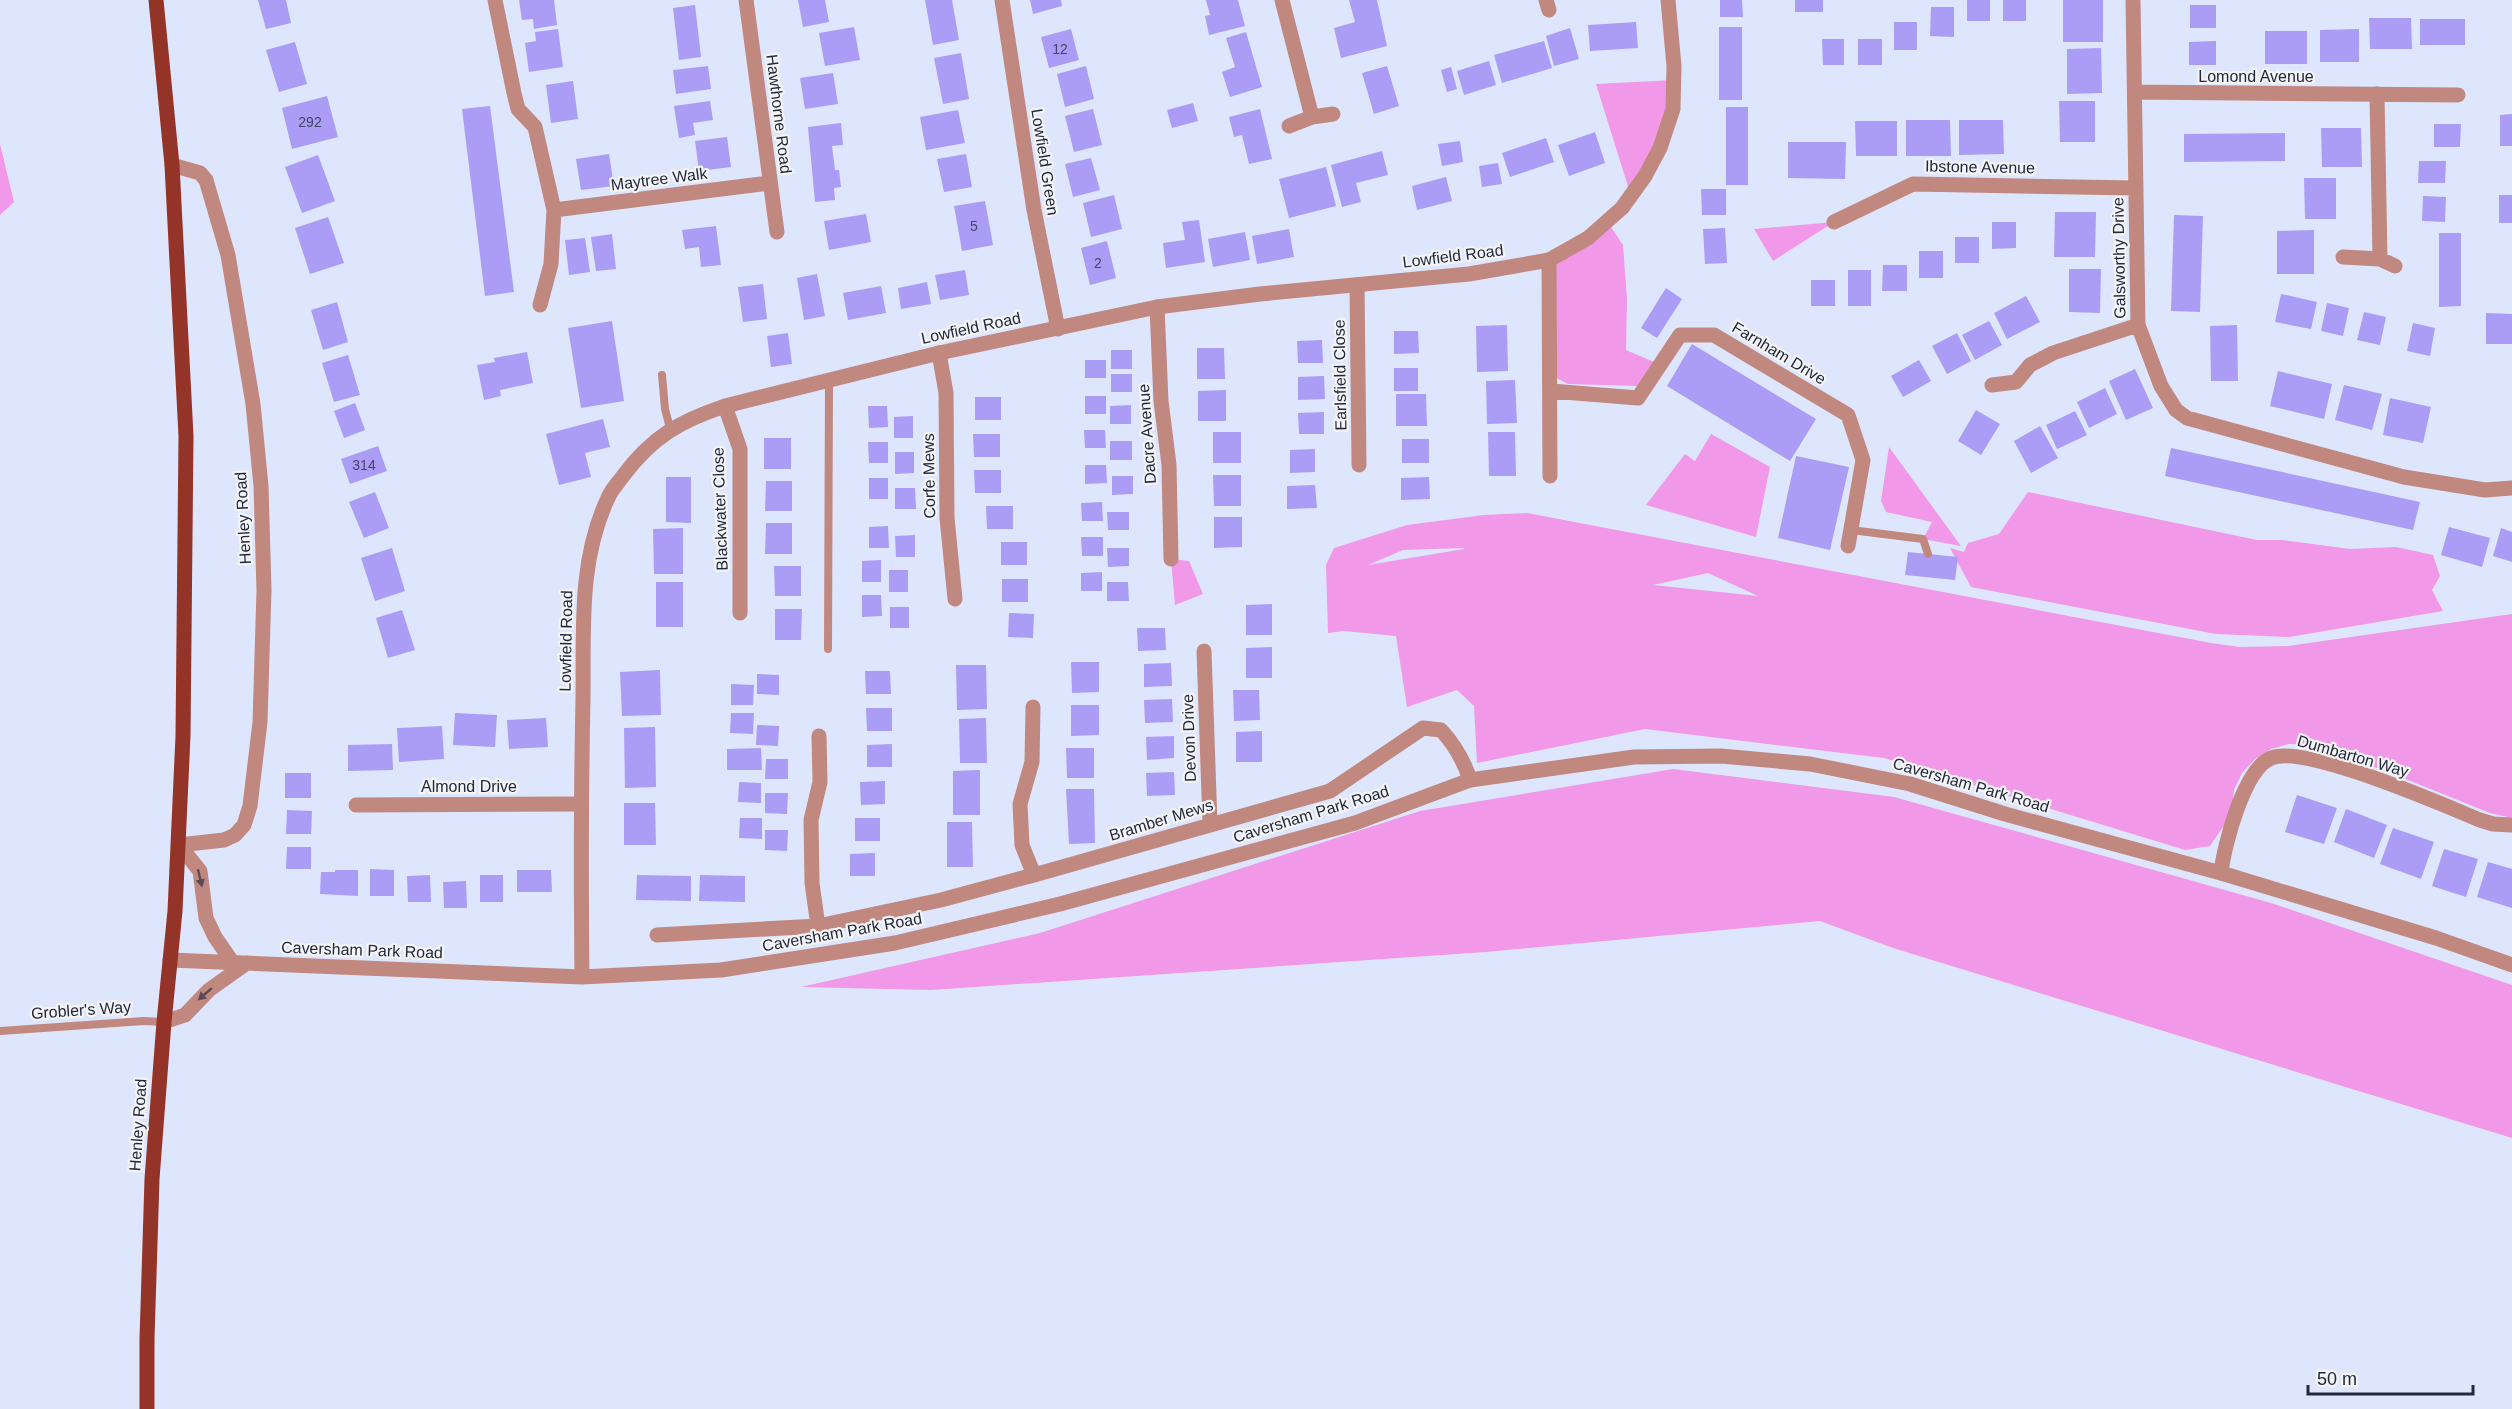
<svg xmlns="http://www.w3.org/2000/svg" width="2512" height="1409" font-family="Arial,sans-serif">
	<style>
		.green { fill: #f198e8; fill-rule: evenodd }
		.building { fill: #ab9df5 }
		.lines { fill: none; stroke-linecap: round; stroke-linejoin: round }
		.service { stroke: #c0887e; stroke-width: 8 }
		.minor { stroke: #c0887e; stroke-width: 15 }
		.tertiary { stroke: #c0887e; stroke-width: 15 }
		.primary { stroke: #943327; stroke-width: 15 }
		.oneway { fill: #594a55 }
		.labels { text-anchor: middle; dominant-baseline: central; stroke-width: 4.5; stroke-linejoin: round; paint-order: stroke }
		.number-label { font-size: 14px; fill: #44466c }
		.street-label { font-size: 16px; fill: #22293f; stroke: #f4f4f4 }
	</style>
	<rect width="100%" height="100%" fill="#dee6fe"/>
	<path class="green" d="M1674 80 1660 148 1631 196 1596 84Z
		M0 144 14 202 0 215Z
		M1607 221 1623 245 1627 299 1626 350 1654 362 1637 386 1568 384 1551 375 1549 260Z
		M1834 222 1773 261 1754 229Z
		M1711 434 1770 467 1756 537 1646 505 1685 454 1695 461Z
		M1889 447 1961 546 1923 539 1932 522 1886 512 1881 501Z
		M2028 492 2257 540H2282L2350 549 2396 547 2433 555 2440 576 2432 590 2443 611 2289 637 2216 634 1971 587 1950 548 1964 552 1968 543 1999 534Z
		M1527 513 2211 643 2240 647 2288 646 2512 614V818L2490 813 2383 770 2308 745 2289 744 2271 749 2255 759 2242 773 2234 790 2232 809 2225 824 2210 846 2185 850 1884 758 1645 729 1477 763 1474 706 1457 690 1407 707 1396 636 1344 631 1328 633 1326 565 1334 548 1407 525 1484 515ZM1464 548V549L1368 565 1403 550ZM1708 573 1758 596 1653 585Z
		M1171 559 1189 561 1203 594 1175 605Z
		M1673 769 1894 797 2271 903 2512 985V1138L1893 948 1820 921 1486 952 931 990 801 987 1040 933 1420 811Z"/>
	<path class="building" d="M258 0H286L291 23 266 29Z
		M519 0H554L557 25 534 29 533 19 522 20Z
		M798 0H825L829 22 803 27Z
		M925 0H952L959 40 933 45Z
		M1030 0H1061L1062 6 1033 14Z
		M1206 0H1238L1245 26 1209 35 1205 16 1210 15Z
		M1349 0H1377L1387 46 1341 58 1334 28 1355 22Z
		M1720 0H1742L1743 17H1720Z
		M1795 0H1823V12H1795Z
		M1967 0H1990V21H1967Z
		M2003 0H2026V21H2003Z
		M2063 0H2103V42H2063Z
		M695 5 701 57 679 60 673 8Z
		M2190 5H2216V28H2190Z
		M1931 7H1954V37L1930 36Z
		M2369 18H2411L2412 49H2370Z
		M2420 19H2465V45H2420Z
		M1636 22 1638 48 1590 51 1588 25Z
		M1894 22H1917V50H1894Z
		M854 27 860 60 825 66 819 33Z
		M1719 27H1742V100H1719Z
		M1570 28 1579 59 1554 66 1546 36Z
		M558 29 563 67 529 72 525 43 536 41 535 32Z
		M1071 29 1079 60 1049 68 1041 37Z
		M2359 29V62H2320V30Z
		M2265 31H2307V64H2265Z
		M1246 32 1262 87 1230 97 1222 72 1235 67 1226 38Z
		M1822 39H1844V65H1823Z
		M1858 39H1882V65H1858Z
		M1544 41 1552 68 1502 83 1494 55Z
		M2216 41V65H2189V42Z
		M295 42 307 84 279 92 266 50Z
		M2101 48 2102 93 2067 94V49Z
		M961 53 969 99 943 104 934 58Z
		M1489 61 1496 85 1464 95 1457 71Z
		M708 66 711 89 676 94 673 70Z
		M1086 66 1094 99 1065 107 1057 74Z
		M1387 66 1399 106 1374 114 1362 73Z
		M1451 67 1457 89 1447 92 1441 70Z
		M833 73 838 104 805 109 800 78Z
		M573 81 578 119 551 123 546 85Z
		M327 96 338 137 292 149 282 108Z
		M710 101 713 120 693 123 695 135 679 138 674 106Z
		M2059 101H2095V142H2060Z
		M1193 103 1198 121 1172 128 1167 110Z
		M490 106 514 292 485 296 462 109Z
		M1726 107H1748V185H1726Z
		M1093 109 1102 145 1074 152 1065 116Z
		M1260 109 1272 159 1249 164 1242 135 1234 137 1229 117Z
		M958 110 965 143 926 150 920 117Z
		M2512 114V146H2500V115Z
		M1906 120H1950L1951 156H1906Z
		M1959 120H2003L2004 154 1959 155Z
		M1855 121H1897V156H1856Z
		M841 123 843 145 832 146 835 170H839L841 187 834 188 835 200 815 202 808 127Z
		M2434 124H2461L2460 147H2434Z
		M2321 128H2361L2362 167H2322Z
		M1595 132 1605 163 1569 176 1558 145Z
		M2285 133V161L2184 162V134Z
		M727 137 731 167 699 171 695 141Z
		M1546 138 1554 162 1510 177 1502 153Z
		M1460 141 1463 162 1442 166 1438 144Z
		M1788 142H1846L1845 179 1788 178Z
		M1382 151 1388 175 1356 183 1361 202 1342 207 1331 165Z
		M609 154 614 186 581 190 576 159Z
		M966 154 972 187 944 192 937 159Z
		M318 155 335 201 302 213 285 167Z
		M1091 158 1100 190 1073 197 1065 164Z
		M2419 161H2446L2445 183H2418Z
		M1498 163 1502 184 1482 187 1479 166Z
		M1326 167 1336 206 1289 218 1279 179Z
		M1446 177 1452 201 1417 210 1412 186Z
		M2304 178H2336V219H2305Z
		M1701 189H1726V215H1702Z
		M1114 195 1122 229 1091 237 1083 203Z
		M2499 195H2512V223H2499Z
		M2423 196 2446 197 2445 222 2422 221Z
		M985 201 993 245 962 251 954 206Z
		M2055 212H2096L2095 257H2054Z
		M866 214 871 242 829 250 824 221Z
		M2174 215 2203 216 2200 312 2171 311Z
		M328 217 344 263 310 274 295 228Z
		M1199 220 1205 262 1166 268 1163 243 1185 240 1182 222Z
		M1992 222H2016V248L1992 249Z
		M716 226 721 265 701 267 699 247 685 249 682 230Z
		M1725 228 1727 263 1705 264 1703 229Z
		M1289 229 1294 257 1257 264 1252 236Z
		M2314 230V274H2277V231Z
		M1245 232 1250 260 1213 267 1208 239Z
		M2439 233H2461V306L2439 307Z
		M612 234 616 269 596 271 591 237Z
		M1955 237H1979V263H1955Z
		M585 238 590 272 569 275 565 240Z
		M1107 241 1116 278 1090 285 1081 248Z
		M1919 251H1943V278H1919Z
		M1883 265H1907V291H1882Z
		M2069 269H2101L2100 313 2069 312Z
		M965 270 969 295 940 300 935 275Z
		M1848 270H1871V306H1848Z
		M817 274 825 316 804 320 797 278Z
		M1811 280H1835V306H1811Z
		M927 282 931 304 901 309 898 288Z
		M763 284 767 319 743 322 738 287Z
		M881 286 886 313 848 320 843 293Z
		M1666 288 1682 299 1657 338 1641 328Z
		M2281 294 2317 302 2311 329 2275 322Z
		M2026 296 2040 322 2007 339 1994 313Z
		M337 302 348 342 323 350 311 310Z
		M2327 303 2349 308 2343 336 2321 331Z
		M2364 312 2386 317 2380 345 2357 340Z
		M2486 313 2512 314V344H2486Z
		M612 321 624 401 581 408 568 328Z
		M1989 321 2002 345 1975 360 1962 335Z
		M2413 323 2435 328 2430 356 2407 351Z
		M1507 325 1508 371 1477 372 1476 326Z
		M2237 325 2238 381H2211L2210 326Z
		M1394 331H1418L1419 353 1394 354Z
		M788 333 792 364 771 367 767 336Z
		M1957 333 1971 361 1947 374 1932 346Z
		M1322 340 1323 363H1298L1297 341Z
		M1692 344 1816 419 1790 461 1667 386Z
		M1197 348H1224L1225 379H1197Z
		M1111 350H1132V369H1111Z
		M527 352 533 383 500 390 501 396 484 400 477 365 495 362 494 358Z
		M348 355 360 395 334 402 322 363Z
		M1085 360H1106V378H1085Z
		M1919 360 1931 381 1903 397 1891 376Z
		M1394 368H1418V391H1394Z
		M2135 369 2153 408 2126 420 2109 381Z
		M2278 371 2332 384 2324 419 2270 406Z
		M1111 374H1132V392H1111Z
		M1324 376 1325 399 1298 400V377Z
		M1515 380 1517 423 1487 424 1486 381Z
		M2344 385 2382 394 2372 430 2335 420Z
		M2105 388 2117 414 2089 428 2077 402Z
		M1226 390V421H1198V391Z
		M1396 394H1426L1427 426H1396Z
		M1085 396H1106V414H1085Z
		M975 397H1001V420H975Z
		M2390 398 2431 407 2423 443 2383 435Z
		M355 403 365 430 344 438 334 411Z
		M1131 405V424H1110V406Z
		M868 406H887L888 427 869 428Z
		M1976 410 2000 424 1981 455 1958 441Z
		M2075 411 2087 435 2057 449 2046 425Z
		M1324 412V434H1299L1298 413Z
		M913 416V438H894V417Z
		M603 419 610 447 585 453 591 477 559 485 546 434Z
		M2040 426 2058 458 2031 473 2014 441Z
		M1084 430H1105L1106 448H1085Z
		M1213 432H1241V463H1213Z
		M1488 432H1515L1516 476H1489Z
		M973 434H1000V457H974Z
		M764 438H791V469H764Z
		M1402 439H1429V463H1402Z
		M1110 441H1132V460H1110Z
		M868 442H888V463H869Z
		M378 446 387 471 350 484 341 459Z
		M2171 448 2420 502 2413 530 2165 476Z
		M1315 449V472L1290 473V450Z
		M895 452H914V473L895 474Z
		M1796 456 1849 467 1830 550 1778 538Z
		M1085 465H1106L1107 483 1085 484Z
		M974 470H1001V493H975Z
		M1213 475H1241V506H1214Z
		M1112 476H1133V494L1112 495Z
		M666 477H691V523L666 522Z
		M1429 477 1430 499 1401 500V478Z
		M869 478H888V499H869Z
		M766 481H792V511H765Z
		M1315 485 1317 508 1287 509V486Z
		M895 488H915L916 509H895Z
		M375 492 389 528 364 538 349 502Z
		M1102 502 1103 521H1082L1081 503Z
		M986 506H1013V529H987Z
		M1107 512H1129V530H1108Z
		M1214 517H1242V547L1214 548Z
		M766 523H792V554H765Z
		M888 526 889 548H869V527Z
		M2449 527 2490 538 2482 567 2441 555Z
		M683 528V574H654L653 529Z
		M2501 528 2512 532V562L2493 556Z
		M915 535V557H896L895 536Z
		M1081 537H1103V556H1082Z
		M1001 542H1027V565H1001Z
		M392 548 405 591 375 601 361 558Z
		M1107 548H1129V566L1108 567Z
		M1908 552 1958 557 1955 580 1905 575Z
		M881 560V582H862V561Z
		M774 566H801V596H775Z
		M889 570H908V592H889Z
		M1102 572V591H1081V573Z
		M1002 579H1028V602H1002Z
		M656 582H683V627H656Z
		M1107 582H1128L1129 601H1107Z
		M862 595H881L882 616 862 617Z
		M1272 604V635H1246V605Z
		M890 607H909V628H890Z
		M775 609H802L801 640H775Z
		M402 610 415 650 388 658 376 618Z
		M1009 613 1034 614 1033 638 1008 637Z
		M1137 628H1165L1166 650 1138 651Z
		M1272 647V678H1246V648Z
		M1071 662H1099V692L1072 693Z
		M1171 663 1172 686 1144 687V664Z
		M956 665H986L987 709 957 710Z
		M660 670 661 715 622 716 620 672Z
		M865 671H890L891 694H866Z
		M757 674 779 675V695L757 694Z
		M731 684 754 685 753 705H731Z
		M1233 690H1259L1260 720 1234 721Z
		M1172 699 1173 722 1145 723 1144 700Z
		M1071 705H1099V735L1071 736Z
		M866 708H892V731H867Z
		M455 713 497 715 495 747 453 745Z
		M731 713H754L753 734 730 733Z
		M546 718 548 747 509 749 507 720Z
		M986 718 987 763H960L959 719Z
		M757 725 779 726 778 746 756 745Z
		M442 726 444 759 399 762 397 728Z
		M655 727 656 787 625 788 624 728Z
		M1262 731V762H1236V732Z
		M1174 736V758L1147 760 1146 737Z
		M392 744 393 770 348 771V745Z
		M892 744V767H867V745Z
		M761 748 762 770H727V749Z
		M1066 748H1094V778H1067Z
		M766 759H788V779H765Z
		M980 770V815H953V771Z
		M1174 772 1175 795 1147 796 1146 773Z
		M285 773H311V798H285Z
		M885 781V804L861 805 860 782Z
		M739 782 761 783V803L738 802Z
		M1066 789H1094L1095 843 1069 844Z
		M765 793H788L787 814 765 813Z
		M2297 795 2337 808 2324 844 2285 832Z
		M624 803H655L656 845H624Z
		M2346 809 2387 825 2374 858 2334 842Z
		M287 810 312 811 311 834H286Z
		M740 818H762V839L739 838Z
		M855 818H880V841H855Z
		M947 822H972L973 867H947Z
		M2393 828 2434 842 2421 879 2380 864Z
		M765 830H788L787 851 765 850Z
		M287 847H311V869H286Z
		M2444 849 2478 859 2466 897 2432 886Z
		M875 853V876H850V854Z
		M2488 862 2512 869V908L2477 897Z
		M370 869 394 870V896H370Z
		M335 870H358V896L320 894 321 872H335Z
		M517 870H551L552 892H517Z
		M430 875 431 902H408L407 876Z
		M480 875H503V902H480Z
		M637 875 691 876V901L636 900Z
		M700 875 745 876V902L699 901Z
		M466 881 467 908H444L443 882Z"/>
	<g class="lines">
		<path class="service" d="M662 375 665 409 670 428
			M1851 530 1923 539 1928 554
			M828 649 829 380
			M0 1031 144 1021 164 1022"/>
		<path class="minor" d="M495 0 514 93 518 109 535 127 554 210
			M746 0 777 232
			M1002 0 1034 210 1058 329
			M1282 0 1312 117 1289 126
			M1546 0 1549 10
			M2133 0 2138 325 2161 386 2176 410 2187 418 2404 477 2485 490 2512 488
			M2135 92 2458 95
			M2377 94 2380 259 2395 266
			M1312 117 1333 114
			M172 165 200 173 206 180 228 255 253 404 261 486 264 590 260 722 250 806 244 825 235 835 224 840 179 845
			M1834 222 1913 184 2135 188
			M2343 257 2380 259
			M1549 260 1550 476
			M1357 285 1359 465
			M540 305 551 264 554 210 769 183
			M1157 307 1161 401 1169 465 1171 559
			M939 353 946 393 947 518 955 599
			M1992 385 2016 382 2030 365 2053 353 2138 325
			M1551 391 1638 398 1680 335H1714L1848 415 1863 460 1848 546
			M725 406 740 449V613
			M1204 651 1210 824
			M1033 707 1032 762 1020 804 1022 845 1034 875
			M356 805 581 804
			M2221 873C2224 845 2244 769 2271 758 2305 744 2443 805 2480 820L2493 824 2512 825
			M818 926 812 883 811 820 820 782 819 736
			M657 935 818 926 941 900 1034 875 1330 791 1423 728 1441 730C1454 744 1464 761 1470 780"/>
		<path class="tertiary" d="M179 845 200 871 206 918 215 937 233 963
			M170 960 582 977 721 970 895 943 1060 904 1355 823 1470 780 1634 757 1721 756 1810 764 1910 784 2005 814 2221 873 2436 938 2512 965
			M582 977C581 884 581 792 583 699 584 632 578 561 608 498 611 490 618 483 623 476 652 437 680 421 725 406L939 353 1157 307 1260 294 1469 274 1549 260 1588 238 1622 208 1645 176 1660 148 1673 109 1674 66 1668 0
			M164 1022 185 1015 209 990 247 963"/>
		<path class="primary" d="M147 1409V1339L152 1179 164 1022 175 911 183 736 186 436 172 165 156 0"/>
	</g>
	<defs><path id="oneway-solid" d="M-6-.8H1V-3.2L6.5 0L1 3.2V.8H-6Z" transform="scale(1.5)"/></defs>
	<g class="oneway">
		<use href="#oneway-solid" transform="translate(200 878) rotate(77)"/>
		<use href="#oneway-solid" transform="translate(205 994) rotate(139)"/>
	</g>
	<g class="labels">
		<g class="number-label">
			<text x="1060" y="49">12</text>
			<text x="310" y="122">292</text>
			<text x="974" y="226">5</text>
			<text x="1098" y="263">2</text>
			<text x="364" y="465">314</text>
		</g>
		<g class="street-label">
			<text x="2256" y="76">Lomond Avenue</text>
			<text transform="translate(779 114) rotate(83)">Hawthorne Road</text>
			<text transform="translate(1045 162) rotate(81)">Lowfield Green</text>
			<text transform="translate(1980 167) rotate(1)">Ibstone Avenue</text>
			<text transform="translate(659 179) rotate(-7)">Maytree Walk</text>
			<text transform="translate(1453 256) rotate(-7)">Lowfield Road</text>
			<text transform="translate(2119 258) rotate(-91)">Galsworthy Drive</text>
			<text transform="translate(971 328) rotate(-12)">Lowfield Road</text>
			<text transform="translate(1779 353) rotate(31)">Farnham Drive</text>
			<text transform="translate(1340 375) rotate(-91)">Earlsfield Close</text>
			<text transform="translate(1147 434) rotate(-94)">Dacre Avenue</text>
			<text transform="translate(929 476) rotate(-91)">Corfe Mews</text>
			<text transform="translate(720 509) rotate(-92)">Blackwater Close</text>
			<text transform="translate(243 518) rotate(-93)">Henley Road</text>
			<text transform="translate(566 641) rotate(-89)">Lowfield Road</text>
			<text transform="translate(1189 738) rotate(-92)">Devon Drive</text>
			<text transform="translate(2353 756) rotate(16)">Dumbarton Way</text>
			<text transform="translate(1971 785) rotate(16)">Caversham Park Road</text>
			<text x="469" y="786">Almond Drive</text>
			<text transform="translate(1311 814) rotate(-17)">Caversham Park Road</text>
			<text transform="translate(1161 820) rotate(-17)">Bramber Mews</text>
			<text transform="translate(842 932) rotate(-10)">Caversham Park Road</text>
			<text transform="translate(362 950) rotate(2)">Caversham Park Road</text>
			<text transform="translate(81 1010) rotate(-4)">Grobler's Way</text>
			<text transform="translate(138 1125) rotate(-86)">Henley Road</text>
		</g>
	</g>
	<path d="M2308 1385v9h165v-9" fill="none" stroke="#22293f" stroke-width="3"/>
	<text x="2317" y="1385" font-size="18" fill="#22293f" stroke="#f4f4f4" stroke-width="4.5" paint-order="stroke">50 m</text>
</svg>
